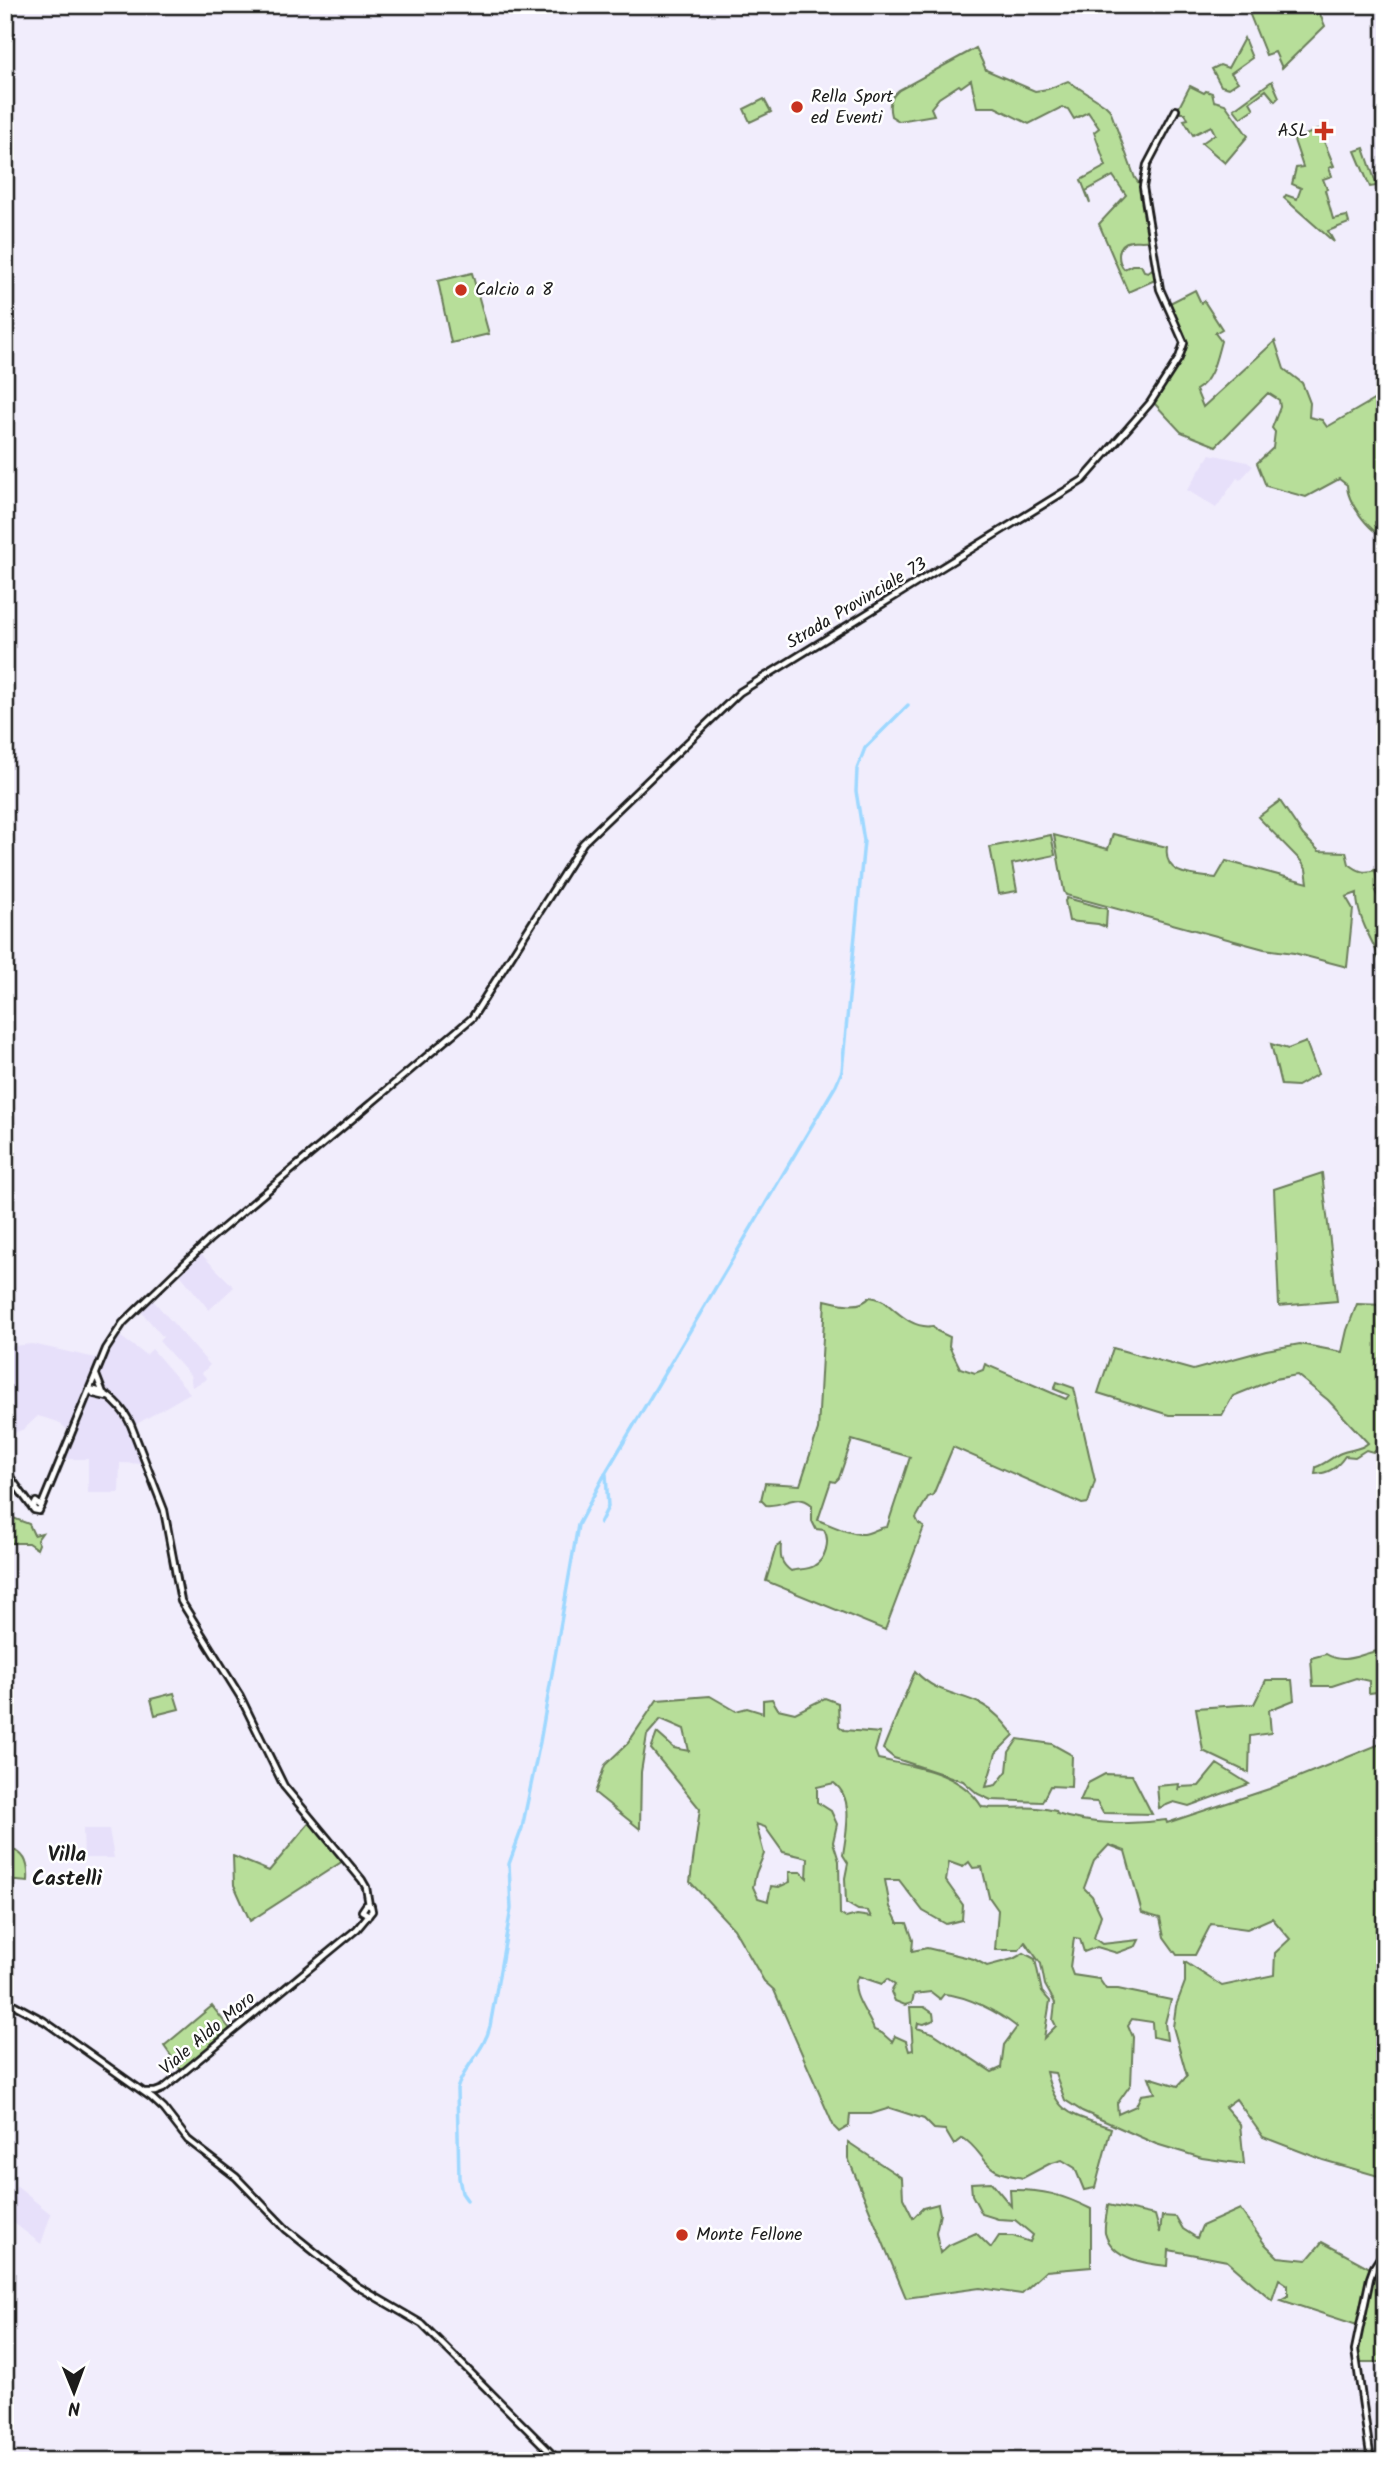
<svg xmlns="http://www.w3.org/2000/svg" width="1390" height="2466" font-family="Kalam,sans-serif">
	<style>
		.built { fill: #e7e0fa }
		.green { fill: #b7de99; stroke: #6a7d5a; stroke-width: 2; fill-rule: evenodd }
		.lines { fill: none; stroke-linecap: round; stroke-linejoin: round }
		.canal { stroke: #9ed8ff; stroke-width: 3.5 }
		.secondary-casing { stroke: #1c1c1c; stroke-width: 10 }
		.secondary { stroke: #fff; stroke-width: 4.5 }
		.poi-dot { fill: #c8321e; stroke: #fff; stroke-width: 2.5 }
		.labels { text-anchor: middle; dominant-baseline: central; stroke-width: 5; stroke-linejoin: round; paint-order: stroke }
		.poi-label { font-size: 18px; fill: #1c1c1c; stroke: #fff; text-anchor: start }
		.street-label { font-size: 18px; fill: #1c1c1c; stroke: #fff }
		.quarter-label { font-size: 21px; font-weight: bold; fill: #1c1c1c; stroke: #fff }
	</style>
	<rect width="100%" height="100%" fill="#f1edfc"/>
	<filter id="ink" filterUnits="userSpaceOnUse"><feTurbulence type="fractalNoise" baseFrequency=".0143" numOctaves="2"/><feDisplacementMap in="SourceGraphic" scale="14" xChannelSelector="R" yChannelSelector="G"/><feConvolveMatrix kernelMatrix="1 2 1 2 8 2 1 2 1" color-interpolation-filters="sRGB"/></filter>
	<g filter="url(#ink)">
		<path class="built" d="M1210 454 1247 462 1253 466 1240 480 1237 478 1216 508 1187 490Z
			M199 1252 234 1287 209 1310 179 1273Z
			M151 1298 210 1365 202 1373 207 1379 192 1387 190 1375 159 1341 163 1337 139 1309Z
			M114 1332 146 1355 152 1349 190 1393 135 1425 148 1464 120 1463 119 1493H88V1459H63L57 1454 68 1430 58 1422 38 1416 24 1429 9 1435 5 1429V1347L32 1344 96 1358Z
			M83 1829H109L114 1858H84Z
			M16 2186 51 2214 41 2244 5 2216Z"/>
		<path class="green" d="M1246 5H1316L1325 26 1282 68 1275 52 1266 55Z
			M1244 38 1252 58 1231 73 1238 82 1229 88 1221 86 1212 69 1220 65 1228 68Z
			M976 48 986 70 1035 91 1048 89 1068 81 1105 105 1110 110 1135 178 1141 186 1149 240C1143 242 1137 240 1131 241 1116 243 1117 261 1124 269L1132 265H1141L1144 271 1148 272 1155 267V280L1128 292 1099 224 1126 195 1113 176 1086 191 1090 203 1081 180 1106 166 1094 132 1099 128 1088 112 1074 119 1068 109 1062 107 1029 124 995 107H977L971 80 961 87 959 85 939 98 931 108 934 115 899 121 891 116C888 104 890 98 899 90Z
			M1272 81 1279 97 1275 101 1266 90 1250 102 1254 109 1241 118 1234 109Z
			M1190 86 1204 93 1206 91 1212 93 1214 101 1225 104 1248 136 1225 163 1202 143 1215 134 1211 126 1193 135 1184 120 1188 119 1185 113H1180L1178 109Z
			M764 99 771 112 750 122 744 109Z
			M1319 129 1334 166 1329 168 1332 176 1323 179 1327 189 1325 190 1333 219 1347 216 1349 223 1328 231 1334 242 1284 198 1286 195 1297 199 1301 188 1292 184 1296 168 1303 167 1294 140Z
			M1364 148 1377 186 1370 187 1355 151Z
			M472 273 489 334 451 343 438 281Z
			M1195 290 1201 303 1204 301 1222 329 1215 333 1221 341C1216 358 1213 380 1196 390L1203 407 1275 341 1284 369 1302 383 1305 390 1310 403 1309 417 1322 420 1327 427 1384 394 1385 522H1375V525L1385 527V536C1369 533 1347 501 1347 485L1339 479 1306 497 1266 486 1257 463 1273 448 1275 432 1272 428 1280 407 1279 400 1268 393 1216 446 1181 432 1154 403C1157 394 1164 387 1169 379 1195 343 1188 339 1168 304Z
			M1280 801 1303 835 1319 851 1346 852 1349 864C1358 871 1364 874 1375 870L1380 889 1375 891 1385 909V969L1377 956 1378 954C1369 936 1356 913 1357 893L1346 897 1353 909 1347 967 1294 953 1264 949 1066 895 1064 891 1054 835 1108 849 1113 834 1167 847C1163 877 1195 875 1216 878L1226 861 1308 883 1306 869 1301 861 1258 817Z
			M1051 835 1055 855 1012 864 1017 891 999 894 990 847Z
			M1067 898 1107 909 1106 927 1098 924 1069 921 1065 901Z
			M1306 1042 1318 1074 1297 1086 1281 1085 1271 1044 1288 1049Z
			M1322 1173 1337 1301 1279 1306 1274 1189Z
			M870 1297C875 1298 882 1299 886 1303 899 1314 914 1329 933 1326L937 1331 950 1337 949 1346 960 1368 975 1373 983 1370 985 1364 1066 1399 1069 1395 1054 1389 1057 1382 1074 1388 1095 1481 1088 1503 1082 1504 953 1447 933 1495 928 1497 916 1518 919 1524 924 1527 885 1630 766 1581 776 1547 781 1544C780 1556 780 1563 791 1571 797 1569 808 1570 814 1566 825 1560 831 1541 824 1530L816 1529 812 1521V1505C796 1491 785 1507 766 1505L761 1500 765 1483 800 1485 818 1430 825 1300C839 1303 859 1310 870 1297ZM852 1440 910 1457 887 1527C878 1527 873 1533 864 1534 851 1535 831 1525 818 1520L831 1481 835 1482 839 1478Z
			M1357 1304 1385 1305V1447L1373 1452 1366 1450 1355 1457 1345 1456C1337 1468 1329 1473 1315 1474L1316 1467C1325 1464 1332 1457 1341 1453 1351 1449 1361 1450 1368 1443L1328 1400 1297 1375 1275 1379 1233 1396 1222 1415H1169L1098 1393 1113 1348 1193 1370 1266 1350 1300 1344 1342 1352 1347 1330Z
			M11 1511 13 1518 29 1524 34 1535 42 1533 37 1540 39 1544 37 1549 28 1543H8L5 1556V1513Z
			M1385 1635V1691L1369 1693V1681L1356 1678 1332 1686H1313L1311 1658 1326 1654C1344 1665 1357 1655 1377 1651V1636Z
			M915 1671C936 1694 957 1692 983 1705 996 1712 1005 1724 1014 1735L996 1753 986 1787 996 1785 1007 1771 1009 1752 1018 1739 1052 1744 1072 1755 1071 1787 1050 1786 1042 1802 991 1800 978 1794 963 1781 894 1758 883 1749Z
			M1266 1680H1292L1294 1700 1269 1710 1271 1733 1250 1736 1249 1773 1203 1751 1196 1708 1254 1704Z
			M174 1693 179 1709 155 1715 151 1699Z
			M710 1696 736 1711 747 1708 763 1713V1700L772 1699 778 1709 795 1713 825 1698 838 1703 839 1726 844 1730 880 1733 875 1751 878 1759C916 1767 961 1772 982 1807 1007 1810 1032 1804 1056 1811L1057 1814C1090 1825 1132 1825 1166 1820L1167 1823 1269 1789 1385 1742V2178L1323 2160 1263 2137 1236 2099 1225 2107 1240 2124 1244 2164 1202 2158 1156 2144 1082 2111 1065 2100 1055 2073 1046 2072C1057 2116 1072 2114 1111 2128L1095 2188 1084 2190 1075 2168 1062 2160 1049 2164 1023 2178C1013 2176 999 2174 991 2167 981 2158 975 2145 963 2138L954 2145 945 2130 934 2129 924 2119 890 2108 871 2114H850L849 2126 839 2132 834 2127 774 1990 764 1981 734 1929 690 1882 700 1809 651 1749 657 1733 674 1748 689 1751 684 1729 661 1719 647 1735 641 1772 640 1829 595 1793 605 1765 628 1743 657 1700ZM834 1783C855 1799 846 1832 843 1855L848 1863 845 1878 846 1903 858 1910 868 1911 871 1917 857 1915 846 1918 840 1914 839 1861 833 1842 837 1824 831 1811 817 1802V1787ZM756 1824 765 1827 783 1852 808 1858 807 1878 801 1872H789L790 1882 779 1887 771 1886 768 1901 758 1898 753 1887 756 1873 764 1854ZM1109 1845 1125 1851 1142 1913 1160 1918 1164 1937 1177 1955H1195L1211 1924 1247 1929 1272 1918 1290 1939 1275 1953 1274 1975 1222 1986 1185 1962V1982L1176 2006 1173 2027 1187 2076 1178 2086 1149 2077 1155 2093 1141 2095 1136 2106 1118 2114 1117 2104 1131 2084 1133 2037 1128 2025 1132 2019 1152 2022 1153 2037 1167 2040 1165 2023 1171 2000 1118 1989H1106L1099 1979 1073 1975 1070 1967 1074 1938 1080 1939 1084 1952 1097 1947 1117 1953 1136 1946 1139 1940 1102 1944 1094 1938 1101 1915 1092 1896 1084 1888 1094 1861ZM949 1862 963 1867 969 1862 973 1868 982 1867 989 1897 998 1910 995 1950H1019L1025 1942 1041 1964 1045 1985 1055 2003 1053 2020 1056 2026 1044 2038 1050 2001 1042 1992 1035 1959 1024 1953 1013 1959 987 1966 974 1959 927 1948 912 1951 913 1940 907 1923H898L890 1907 885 1880H899L923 1911 946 1924 962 1920 963 1905 946 1881ZM858 1976 882 1984 887 1979 895 1985 891 1992 895 2001 905 2005 912 2003 914 1994 931 1992 940 1999 944 1994C968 1996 998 2012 1017 2027L1004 2045 1001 2068 992 2072 933 2033 917 2028 918 2023 924 2024 934 2020 933 2013 924 2007H910L913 2050 909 2051 906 2041 895 2036 892 2042 882 2033 874 2030C869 2014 848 1993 858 1976Z
			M1217 1764 1249 1784 1189 1806 1174 1802 1159 1808 1157 1786 1179 1784 1178 1791 1180 1787 1199 1786Z
			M1105 1774 1132 1775 1152 1814 1103 1813 1097 1802 1080 1801 1088 1783Z
			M310 1822 343 1861 250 1921 234 1885 233 1856 269 1871Z
			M12 1850C27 1853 29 1868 28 1882L5 1880V1851Z
			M212 2006 230 2029 181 2070 164 2046Z
			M848 2142 902 2178 903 2198 913 2218 923 2208 938 2204 940 2214 936 2232 940 2253 949 2245 976 2233 991 2248 999 2236H1013L1030 2242 1033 2235 1015 2220 998 2219 982 2214 972 2195 971 2183 991 2182 1011 2206 1010 2190C1042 2189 1063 2195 1091 2209V2267L1046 2271 1021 2294 980 2288 906 2298 848 2158Z
			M1108 2205 1155 2215 1160 2233 1162 2216 1176 2217 1183 2229 1197 2238 1202 2226 1240 2209 1264 2243 1278 2257 1307 2260 1322 2242 1370 2268 1357 2325 1281 2300 1288 2296V2285L1279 2279 1272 2300 1227 2261 1169 2250 1168 2266C1146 2264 1112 2259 1105 2233 1104 2225 1107 2213 1108 2205Z
			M1375 2269 1382 2271 1379 2295 1385 2314V2362H1357L1356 2350Z"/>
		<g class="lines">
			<path class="canal" d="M600 1523 608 1507 606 1474
				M467 2200 462 2193 459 2178 457 2089C464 2066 485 2050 490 2026L511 1909 509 1864 522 1828 540 1742 578 1525 606 1472 836 1085 842 1071 864 841 856 791 857 769 865 748 908 705"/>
			<g class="secondary-casing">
				<path id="secondary" d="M96 1375 103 1393
					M90 1389C108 1391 124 1409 131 1425L164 1510 181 1601 240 1696 284 1786 362 1880 366 1887 369 1905
					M90 1389 94 1394 107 1397
					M5 1470 34 1510 39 1511 41 1506 36 1502 33 1508
					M41 1507 106 1349 123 1323 210 1239 472 1018 583 843 740 692 1083 480 1150 403 1179 358 1184 343 1160 289 1143 187 1147 165 1176 110
					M5 1997 13 2004 44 2021 152 2098 164 2109 188 2140 236 2177 286 2229 357 2286 422 2324 559 2461
					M144 2092H155L163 2089 357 1929 372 1911 371 1906 366 1905 362 1911 369 1915
					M1371 2461 1355 2350 1370 2278 1374 2267 1385 2250"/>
			</g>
			<use href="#secondary" class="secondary"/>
		</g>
	</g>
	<g class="poi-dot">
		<circle cx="797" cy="107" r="7"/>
		<path d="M1320.5 120.5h7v7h7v7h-7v7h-7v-7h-7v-7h7z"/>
		<circle cx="461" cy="290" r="7"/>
		<circle cx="682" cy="2235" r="7"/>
	</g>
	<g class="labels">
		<g class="poi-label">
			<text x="811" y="97">Rella Sport<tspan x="811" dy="21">ed Eventi</tspan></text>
			<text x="1308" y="131" text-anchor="end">ASL</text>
			<text x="475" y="290">Calcio a 8</text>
			<text x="696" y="2235">Monte Fellone</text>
		</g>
		<g class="street-label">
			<text transform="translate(857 604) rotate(-31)">Strada Provinciale 73</text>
			<text transform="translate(208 2034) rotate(-40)">Viale Aldo Moro</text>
		</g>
		<g class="quarter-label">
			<text x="67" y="1855">Villa<tspan x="67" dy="24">Castelli</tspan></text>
		</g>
	</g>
	<rect width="1390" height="2466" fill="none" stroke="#fff" stroke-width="28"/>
	<rect x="14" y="14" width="1362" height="2438" fill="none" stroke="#1c1c1c" stroke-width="2.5" filter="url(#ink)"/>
	<g transform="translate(74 2392) rotate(179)" stroke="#ffffff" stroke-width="5" paint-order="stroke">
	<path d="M0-5L12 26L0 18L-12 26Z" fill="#1c1c1c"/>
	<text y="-10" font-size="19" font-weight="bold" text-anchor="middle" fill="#1c1c1c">N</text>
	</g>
</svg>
